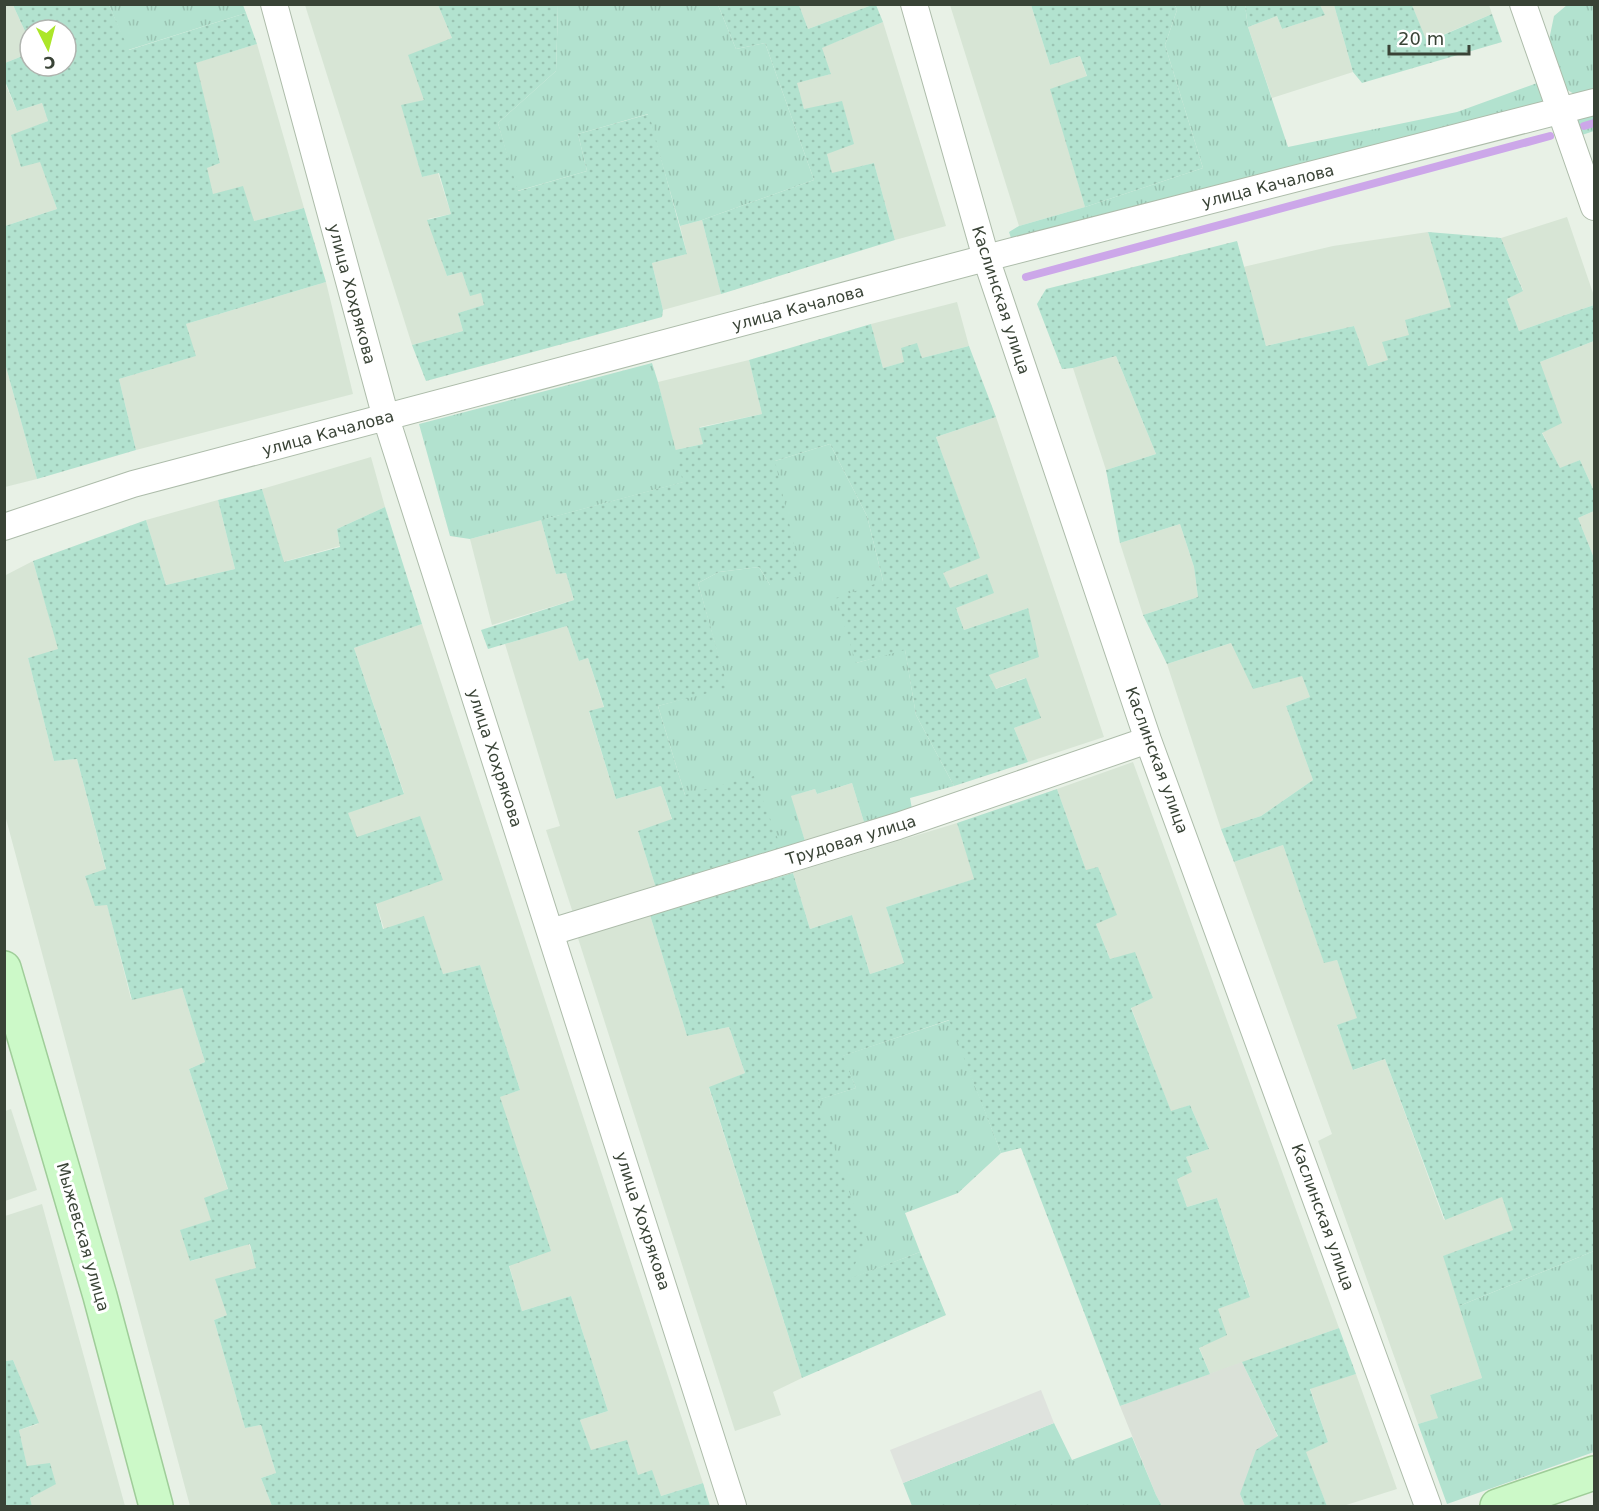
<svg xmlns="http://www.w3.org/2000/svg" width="1599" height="1511" font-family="'DejaVu Sans',sans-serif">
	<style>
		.residential { fill: #d7e5d5 }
		.industrial { fill: #dae1d8 }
		.grass { fill: url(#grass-tufts) }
		.park { fill: url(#park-dots) }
		.parking { fill: #dfe3de }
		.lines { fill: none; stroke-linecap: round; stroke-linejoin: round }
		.stream { stroke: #cca7e9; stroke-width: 8 }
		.street-casing { stroke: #adbcaa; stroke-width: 28 }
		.secondary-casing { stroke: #9fcd99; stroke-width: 36 }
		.street { stroke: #fff; stroke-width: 26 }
		.secondary { stroke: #ccf9c8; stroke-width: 33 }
		.labels { text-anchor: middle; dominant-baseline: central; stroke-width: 6; stroke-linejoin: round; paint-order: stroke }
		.street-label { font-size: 16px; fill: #394336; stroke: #fff }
	</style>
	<defs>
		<pattern id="grass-tufts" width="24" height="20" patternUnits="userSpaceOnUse" patternTransform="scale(1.5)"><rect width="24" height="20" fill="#b2e2cf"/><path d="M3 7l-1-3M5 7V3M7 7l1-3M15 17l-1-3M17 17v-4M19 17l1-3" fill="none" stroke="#9ac3b2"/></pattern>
		<pattern id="park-dots" width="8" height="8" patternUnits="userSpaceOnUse" patternTransform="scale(1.5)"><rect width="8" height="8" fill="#b2e2cf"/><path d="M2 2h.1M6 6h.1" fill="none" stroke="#9ac3b2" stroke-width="1.8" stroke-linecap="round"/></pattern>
	</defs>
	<rect width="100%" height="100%" fill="#e8f1e6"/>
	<path class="residential" d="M5 5H13L30 42V53L5 63Z
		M305 5H438L452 38 424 100 402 106 422 177 438 173 451 214 428 219 447 276 462 272 470 295 481 293 485 305 458 313 463 331 412 345Z
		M799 5H872L808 29Z
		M950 5H1031L1050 65 1080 56 1087 77 1051 89 1085 207 1019 226Z
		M1320 5H1334L1353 72 1272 98 1248 27 1277 16 1282 29 1324 15Z
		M1412 5H1489L1492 14 1426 42Z
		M883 22 946 226 895 240 874 163 832 174 827 154 804 109 796 83 831 74 821 48Z
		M257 44 304 208 254 221 213 195 206 168 220 163 195 63Z
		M4 81 17 111 42 103 48 121 11 136 40 161 57 209 5 226Z
		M1567 217 1594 296V305L1519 331 1507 299 1523 290 1501 238Z
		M702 220 721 294 663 310 652 263 687 254 680 226Z
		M1428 232 1452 307 1406 320 1410 335 1388 361 1367 366 1354 326 1266 346 1243 267 1333 246Z
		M326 282 353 394 136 450 119 379 195 356 186 324Z
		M957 302 969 346 922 358 917 344 905 362 883 368 871 324Z
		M1594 341V491L1580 460 1560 469 1542 432 1540 362Z
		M1116 356 1156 454 1106 470 1073 368Z
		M749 360 762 414 700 427 703 444 675 450 658 382Z
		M4 367H6L37 479 5 487Z
		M996 417 1104 737 1028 762 1014 728 1040 718 1025 678 995 689 989 675 1028 608 964 630 956 608 994 592 949 588 943 573 979 557 936 437Z
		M371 457 385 507 337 529 340 546 283 562 262 489Z
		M218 500 235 569 166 585 146 520Z
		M1594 511V558L1578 518Z
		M541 520 556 574 566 573 574 600 492 625 470 539Z
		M1180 524 1194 567 1198 597 1143 615 1120 543Z
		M33 561 59 650 28 658 54 761 77 759 106 870 85 876 107 904 131 999 182 988 205 1062 189 1069 228 1190 212 1220 181 1230 191 1261 249 1244 257 1268 227 1315 214 1320 245 1428 261 1425 276 1473 261 1478 272 1506H190L5 815 4 576Z
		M422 624 703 1483 661 1496 638 1475 591 1451 580 1420 608 1411 571 1296 522 1311 509 1265 550 1250 499 1097 520 1090 480 965 443 974 384 929 356 837 347 813 404 793 354 648Z
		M567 626 579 661 588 658 604 708 589 712 616 799 661 786 672 820 638 831 656 888 573 913 546 830 560 826 505 644Z
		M1231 643 1302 675 1310 697 1286 706 1313 780 1261 816 1221 829 1167 664Z
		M1133 762 1339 1328 1210 1374 1199 1347 1218 1309 1250 1296 1217 1198 1187 1207 1177 1179 1186 1157 1209 1149 1190 1105 1171 1112 1131 1007 1153 998 1110 959 1096 924 1116 915 1086 870 1057 789Z
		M852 783 864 822 805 841 790 796 815 789 817 794Z
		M957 823 975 879 886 907 904 963 870 974 852 915 810 929 793 873Z
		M1283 845 1324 962 1337 960 1358 1018 1337 1026 1354 1070 1385 1059 1444 1220 1502 1196 1514 1230 1444 1256 1482 1378 1430 1395 1439 1418 1418 1424 1318 1141 1332 1134 1234 862Z
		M650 915 687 1036 729 1027 745 1073 709 1088 802 1378 773 1392 781 1415 735 1431 577 935Z
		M11 1109 37 1190 5 1201V1111Z
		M42 1204 125 1506H32L30 1498 56 1483 27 1467 19 1430 38 1424 13 1360 5 1361V1216Z
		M1356 1374 1397 1489 1343 1506H1327L1305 1452 1328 1442 1310 1388Z"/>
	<path class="industrial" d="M1242 1362 1278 1437 1240 1494 1245 1506H1162L1156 1495 1120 1406Z"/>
	<path class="grass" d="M109 5H243L246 13 128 50Z
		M558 5H718L736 49 765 43 814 180 702 220 680 226 648 114 578 134 587 171 517 191 498 123 556 71Z
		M1175 5H1245L1248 27 1288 147 1457 112 1540 82 1545 106 1013 244 1009 232 1019 226 1085 207 1203 168 1165 45 1177 10Z
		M1567 5H1594V93L1579 97 1561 86 1549 40 1554 16Z
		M1594 112V131L1582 135 1576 117Z
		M652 363 658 382 684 482 470 539 450 536 419 424Z
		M830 444 867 516 883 581 856 663 905 649 916 715 954 786 910 798 912 809 864 822 852 783 817 794 815 789 791 796 805 841 782 850 685 795 658 706 727 687 698 583 719 572 759 567 770 585 775 461Z
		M950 1020 1001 1153 958 1193 905 1213 920 1252 847 1280 817 1100 856 1088 842 1056Z
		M1594 1251V1452L1447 1504 1418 1424 1438 1418 1430 1395 1482 1378 1459 1306Z
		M1054 1423 1072 1460 1132 1437 1156 1495 1162 1506H912L903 1483Z"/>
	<path class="park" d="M13 5H109L129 50 246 13 257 44 196 63 220 163 207 168 213 194 243 186 254 221 304 208 326 282 186 324 196 356 119 379 136 450 37 479 6 367H5V226L57 209 40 162 21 167 11 135 48 121 42 103 17 111 5 81V63L30 53V66H66V30H30V42Z
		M438 5H558L556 71 498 123 518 191 587 171 578 134 649 114 687 254 652 263 663 310 662 317 426 381 412 345 463 331 458 313 484 305 481 293 470 296 462 272 447 276 427 220 451 214 439 173 422 177 401 105 424 100 408 55 452 38Z
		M718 5H799L808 29 872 5H876L883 22 822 48 831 74 797 83 804 109 842 101 854 144 827 154 832 173 874 163 895 240 721 294 702 220 814 180 765 43 736 49Z
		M1031 5H1175L1177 10 1165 45 1203 168 1085 207 1050 89 1087 76 1080 56 1050 65Z
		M1245 5H1320L1325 15 1282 29 1277 16 1248 27Z
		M1334 5H1412L1427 42 1492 14 1502 42 1362 83 1353 72Z
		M1428 232 1501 238 1523 291 1507 299 1519 331 1594 305V341L1540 362 1562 423 1542 433 1560 468 1580 460 1594 491V511L1578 518 1594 558V1251L1459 1306 1443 1256 1513 1230 1502 1197 1445 1220 1385 1059 1353 1070 1337 1025 1357 1018 1337 960 1324 963 1283 845 1234 862 1221 829 1261 816 1313 780 1286 706 1310 697 1302 676 1253 689 1231 643 1167 664 1143 615 1198 597 1194 567 1180 524 1120 543 1106 470 1156 454 1116 356 1073 368 1062 369 1037 304 1046 289 1237 241 1266 346 1354 326 1368 366 1388 360 1382 342 1409 335 1405 320 1451 307Z
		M871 324 883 368 904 362 901 348 917 343 922 358 969 346 996 417 936 437 980 558 943 573 950 588 987 574 994 593 956 608 964 630 1028 608 1039 657 989 675 996 689 1026 678 1041 718 1014 728 1028 762 954 786 916 715 905 650 856 663 836 598 883 581 867 516 830 444 775 461 801 575 770 585 759 567 719 572 698 583 728 688 658 706 685 795 754 776 782 850 656 888 638 831 672 819 661 786 616 799 589 711 604 707 588 658 579 661 567 626 488 649 481 630 574 600 566 573 556 574 541 520 683 482 675 450 703 444 699 428 762 414 749 360Z
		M262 489 284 562 340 547 337 529 385 507 422 624 354 648 404 794 348 813 357 837 420 816 443 880 376 904 383 929 424 916 443 974 480 965 520 1090 500 1097 551 1251 509 1266 522 1311 571 1296 608 1411 580 1420 591 1450 627 1440 638 1475 652 1470 661 1496 703 1483 710 1506H272L261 1478 276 1473 261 1425 245 1428 214 1320 227 1315 215 1279 256 1268 250 1244 190 1261 180 1230 211 1220 204 1198 228 1189 189 1069 205 1062 182 988 132 1000 107 905 95 906 85 876 106 869 77 759 54 761 28 658 58 649 33 561 146 520 166 585 235 569 218 500Z
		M1057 789 1086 870 1098 867 1117 915 1096 924 1110 959 1135 952 1153 998 1131 1008 1171 1111 1190 1105 1209 1149 1186 1157 1192 1172 1177 1179 1187 1207 1217 1198 1250 1297 1218 1309 1227 1335 1199 1348 1210 1374 1120 1406 1021 1148 1001 1153 949 1020 843 1056 856 1088 818 1100 866 1241 848 1279 920 1252 946 1315 802 1378 709 1087 745 1073 729 1027 687 1036 650 915 793 873 810 929 852 915 870 974 904 963 886 907 974 879 957 823Z
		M1339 1328 1356 1374 1310 1389 1328 1442 1306 1452 1327 1506H1245L1240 1494 1256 1450 1278 1436 1242 1362Z
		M13 1360 39 1423 19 1430 27 1466 50 1463 56 1484 30 1498 32 1506H5V1361Z"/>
	<path class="parking" d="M1041 1390 1054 1423 903 1483 890 1450Z"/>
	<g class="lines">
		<path class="stream" d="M1584 126 1594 123
			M1026 277 1550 136"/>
		<g class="street-casing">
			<path id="street" d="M274 4 386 418 733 1506
				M914 4 986 258 1148 740 1428 1506
				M1523 4 1594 207
				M4 527 133 484 986 258 1594 102
				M551 932 898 826 1148 740"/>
		</g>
		<g class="secondary-casing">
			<path id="secondary" d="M4 968 100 1296 156 1506
				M1497 1506 1594 1473"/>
		</g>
		<use href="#street" class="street"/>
		<use href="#secondary" class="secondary"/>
	</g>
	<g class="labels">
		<g class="street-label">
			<text transform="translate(1268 186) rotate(-14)">улица Качалова</text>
			<text transform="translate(352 294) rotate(75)">улица Хохрякова</text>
			<text transform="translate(1001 300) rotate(72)">Каслинская улица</text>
			<text transform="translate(798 308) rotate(-15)">улица Качалова</text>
			<text transform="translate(328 433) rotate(-15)">улица Качалова</text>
			<text transform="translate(495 758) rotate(72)">улица Хохрякова</text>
			<text transform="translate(1157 760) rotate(70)">Каслинская улица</text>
			<text transform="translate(851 840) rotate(-17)">Трудовая улица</text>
			<text transform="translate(1323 1217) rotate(70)">Каслинская улица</text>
			<text transform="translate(643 1221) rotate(72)">улица Хохрякова</text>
			<text transform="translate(83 1237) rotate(74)">Мыжевская улица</text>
		</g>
	</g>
	<rect width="1599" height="1511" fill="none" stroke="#394336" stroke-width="12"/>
	<g transform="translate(48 48) rotate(174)"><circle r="28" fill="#ffffff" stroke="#b0b4af" stroke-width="1.5"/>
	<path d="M0-4.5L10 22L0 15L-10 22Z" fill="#ace629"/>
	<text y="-9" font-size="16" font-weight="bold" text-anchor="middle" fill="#394336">С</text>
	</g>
	<path d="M1389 45v9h80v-9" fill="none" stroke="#394336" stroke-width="3"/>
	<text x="1398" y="45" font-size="18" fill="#394336" stroke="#ffffff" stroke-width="4.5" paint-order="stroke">20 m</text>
</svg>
